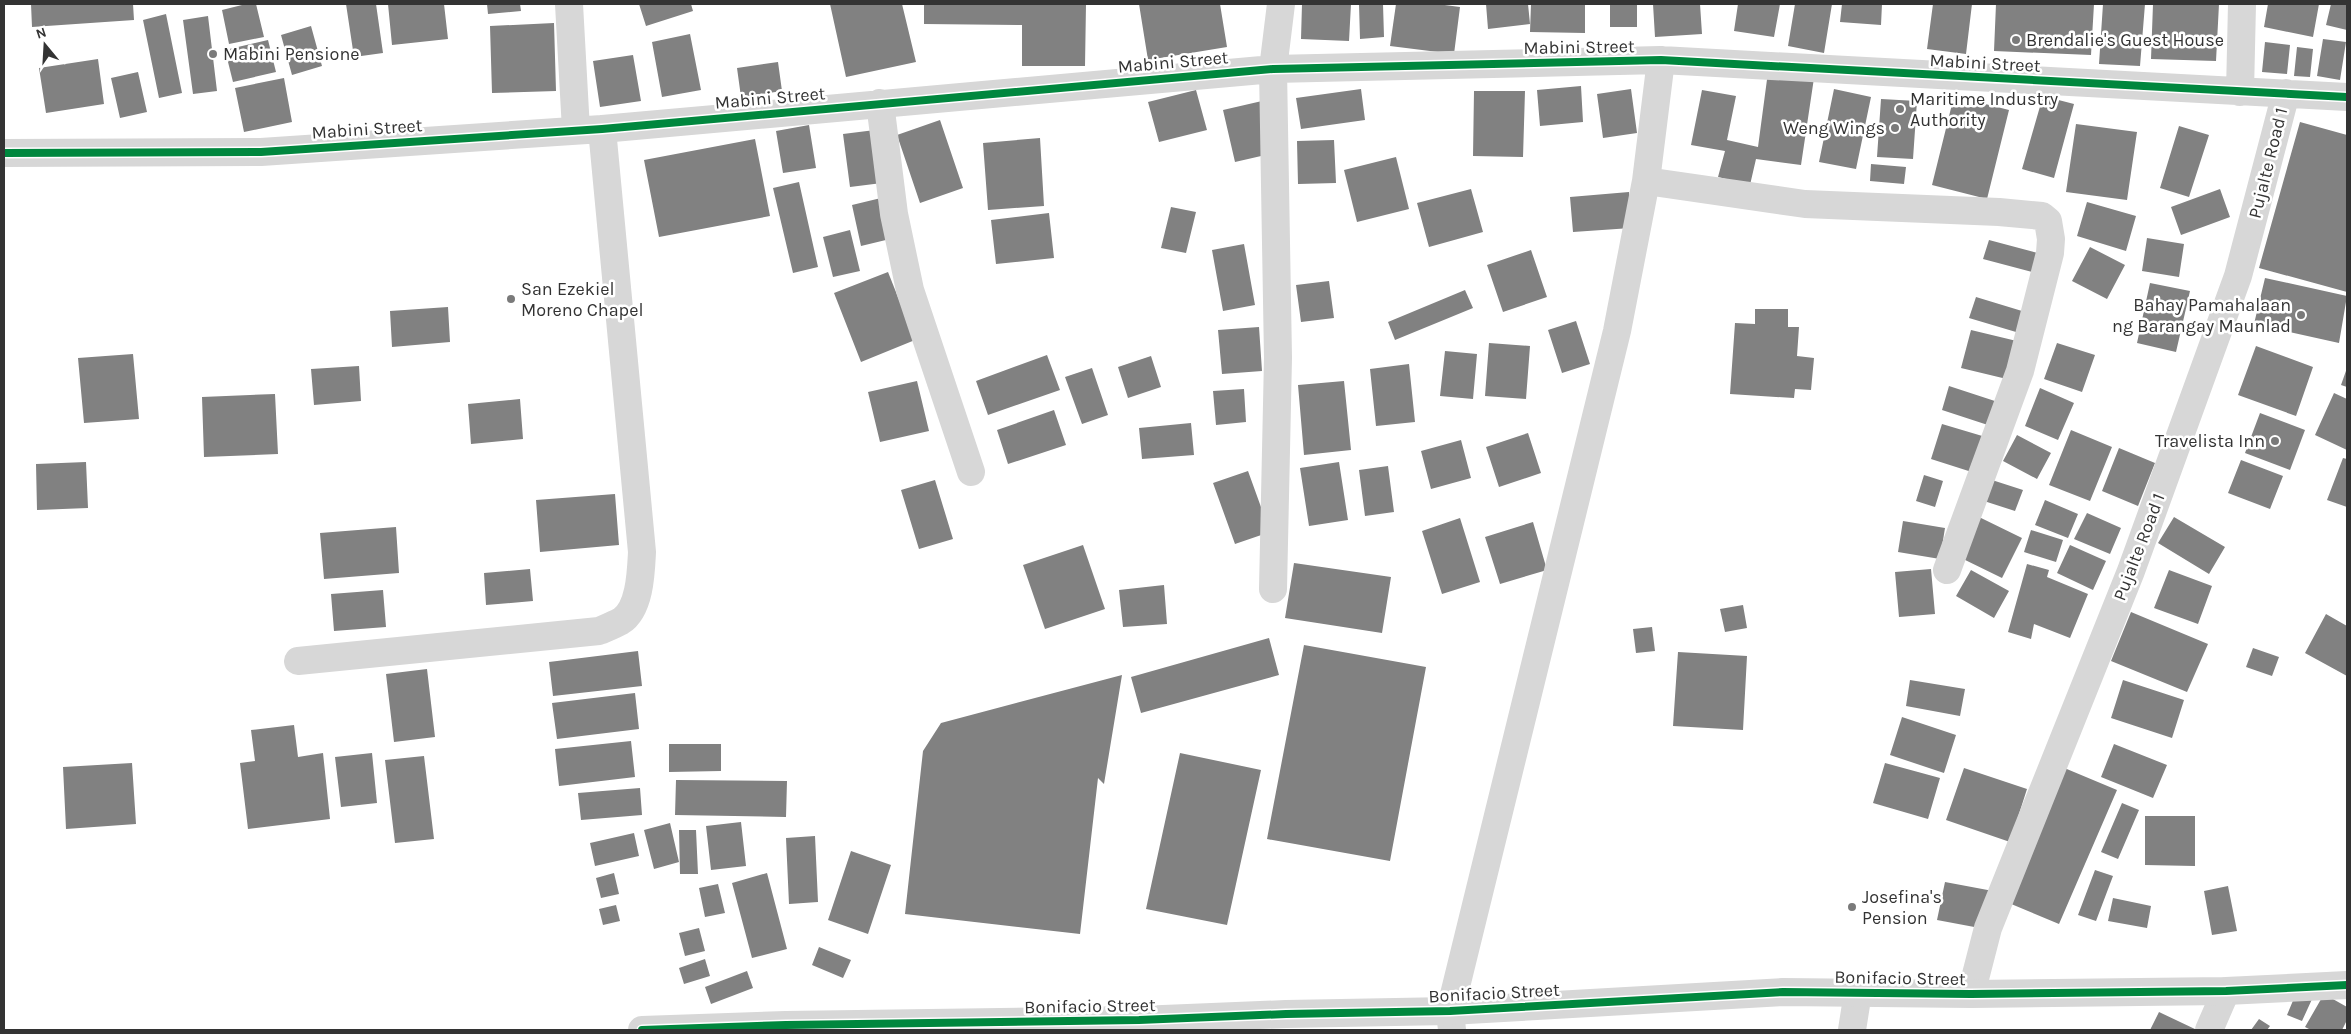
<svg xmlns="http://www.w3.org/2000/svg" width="2351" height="1034" font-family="Karla,sans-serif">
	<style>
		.building { fill: #818181 }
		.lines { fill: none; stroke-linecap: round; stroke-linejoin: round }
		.minor { stroke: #d7d7d7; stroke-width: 28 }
		.tertiary { stroke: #d7d7d7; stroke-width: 28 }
		.cycleway-casing { stroke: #fff; stroke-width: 11 }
		.cycleway { stroke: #00873e; stroke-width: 8 }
		.poi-dot { fill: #7a7a7a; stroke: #fff; stroke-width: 2 }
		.labels { text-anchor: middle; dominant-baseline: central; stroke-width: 5; stroke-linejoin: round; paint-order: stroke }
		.poi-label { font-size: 18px; fill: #333; stroke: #fff; text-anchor: start }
		.street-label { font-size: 18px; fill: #333; stroke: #fff }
	</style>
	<rect width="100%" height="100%" fill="#fff"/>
	<path class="building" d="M31 4H133L134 20 32 27Z
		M246 4H256L264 37 229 44 222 10Z
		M346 4H376L383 53 354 57Z
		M388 4H444L448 39 392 45Z
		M487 4H520L521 11 488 14Z
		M639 4H691L693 11 646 26Z
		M830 4H902L916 62 846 77Z
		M924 4H1086L1085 66H1022V25L924 24Z
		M1139 4H1220L1227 47 1148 60Z
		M1302 4H1351L1349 41 1301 39Z
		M1359 4H1383L1384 37 1360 39Z
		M1396 4H1437L1460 7 1454 54 1390 46Z
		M1486 4H1528L1530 24 1488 29Z
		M1531 4H1585V33L1530 32Z
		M1610 4H1637V27H1610Z
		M1653 4H1700L1702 34 1655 37Z
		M1738 4H1780L1774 37 1734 31Z
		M1795 4H1832L1824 53 1788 46Z
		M1842 4H1882L1881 25 1840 22Z
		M1933 4H1972L1966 54 1927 49Z
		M1996 4H2094L2091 55 1994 51Z
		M2103 4H2145L2140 66 2099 64Z
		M2153 4H2219L2216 61 2151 59Z
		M2268 4H2319L2313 37 2264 27Z
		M2331 4H2347V30L2326 25Z
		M166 14 182 93 159 98 143 20Z
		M208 16 217 91 193 94 183 20Z
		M554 23 556 91 492 93 490 26Z
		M311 26 322 66 292 75 281 35Z
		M690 34 701 90 662 97 652 42Z
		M2323 39 2346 42 2340 80 2317 76Z
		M268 40 276 72 233 82 225 50Z
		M2265 42 2290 45 2287 74 2262 72Z
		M2297 47 2313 49 2310 77 2294 76Z
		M633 55 641 101 600 107 593 61Z
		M98 59 104 104 46 113 39 68Z
		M778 62 782 91 741 97 737 68Z
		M138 72 147 112 120 118 111 78Z
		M1768 72 1814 78 1801 165 1756 159 1750 185 1718 177 1725 151 1691 145 1702 90 1736 96 1727 140 1758 147Z
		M284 78 292 122 244 132 235 88Z
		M1581 86 1583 122 1540 126 1537 90Z
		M1361 89 1365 120 1301 129 1296 98Z
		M1631 89 1637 133 1603 138 1597 94Z
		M1834 89 1871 97 1856 169 1819 162Z
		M1196 90 1207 130 1159 142 1148 102Z
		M1474 91H1525L1523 157 1473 156Z
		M1954 96 2009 110 1987 199 1932 185Z
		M2043 96 2074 104 2054 178 2022 169Z
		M1881 99 1917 101 1913 159 1877 157Z
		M1262 101 1274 153 1235 162 1223 110Z
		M940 120 963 188 920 203 897 135Z
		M2300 122 2347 135V292L2259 268Z
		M2076 124 2137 132 2127 200 2066 192Z
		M809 125 816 168 783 173 776 131Z
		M2179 126 2209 135 2189 197 2160 188Z
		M875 130 882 183 850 187 843 134Z
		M1040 138 1044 206 988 210 983 143Z
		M755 139 770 216 659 237 644 160Z
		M1334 140 1336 183 1298 184 1297 141Z
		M1396 157 1409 209 1357 222 1344 170Z
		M1871 164 1906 167 1904 184 1870 181Z
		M799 182 818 267 793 273 773 188Z
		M1471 189 1483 232 1429 247 1417 203Z
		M2220 189 2230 217 2181 235 2171 207Z
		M1629 192 1631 228 1573 232 1570 197Z
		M881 198 890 239 861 246 852 205Z
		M2087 202 2136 216 2126 251 2077 236Z
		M1171 207 1196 212 1186 253 1161 248Z
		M1049 213 1054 258 996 264 991 220Z
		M850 230 860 271 833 277 823 237Z
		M2147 238 2184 244 2179 277 2142 271Z
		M1989 240 2049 256 2044 275 1983 259Z
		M1244 244 1255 305 1223 311 1212 250Z
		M2090 247 2125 265 2107 299 2072 281Z
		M1531 250 1547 297 1503 312 1487 265Z
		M888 272 915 340 861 362 834 293Z
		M2265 278 2347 296 2339 343 2254 324Z
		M1329 281 1334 318 1301 322 1296 285Z
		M2150 283 2190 291 2176 352 2137 343Z
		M1465 290 1473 308 1395 340 1388 322Z
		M1976 297 2022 311 2016 332 1969 318Z
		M448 307 450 342 392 347 390 311Z
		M1755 309H1788V327H1799L1797 356 1814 358 1811 390 1795 389 1794 398 1730 394 1735 323 1755 324Z
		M1576 321 1590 364 1562 373 1548 330Z
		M1259 327 1262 371 1222 374 1218 330Z
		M1971 330 2025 343 2015 381 1961 368Z
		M1489 343 1530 346 1526 399 1485 396Z
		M2057 343 2095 355 2082 392 2044 379Z
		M2256 346 2313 367 2296 416 2238 395Z
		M1445 351 1477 354 1473 399 1440 396Z
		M133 354 139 419 84 423 78 358Z
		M1047 355 1060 390 988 415 976 381Z
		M1151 356 1161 387 1128 398 1118 367Z
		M1409 364 1415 422 1376 426 1370 369Z
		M359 366 361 401 314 405 311 369Z
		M1092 368 1108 415 1082 424 1065 377Z
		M2347 368V387L2341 385Z
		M917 381 929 431 880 442 868 392Z
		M1344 381 1351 450 1304 455 1298 385Z
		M1949 386 2004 404 1997 428 1942 410Z
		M2040 388 2074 403 2058 440 2025 426Z
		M1244 389 1246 422 1216 425 1213 391Z
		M2334 393 2347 399V450L2315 435Z
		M275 394 278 454 204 457 202 397Z
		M520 399 523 439 471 444 468 404Z
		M1054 410 1066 445 1008 464 997 430Z
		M2260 413 2305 430 2290 470 2245 453Z
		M1191 423 1194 455 1142 459 1139 428Z
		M1942 424 1989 438 1978 474 1931 459Z
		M2071 430 2112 447 2090 501 2049 485Z
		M1528 433 1541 473 1499 487 1486 447Z
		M2017 435 2051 453 2037 479 2003 461Z
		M1461 440 1471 478 1431 489 1421 451Z
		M2119 448 2155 463 2138 506 2102 491Z
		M2343 458 2347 459V507L2327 500Z
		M2241 460 2283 476 2270 509 2228 493Z
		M86 462 88 508 37 510 36 464Z
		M1339 462 1348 520 1309 526 1300 468Z
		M1388 466 1394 512 1365 516 1359 470Z
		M1248 471 1270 532 1235 544 1213 483Z
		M1924 475 1943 481 1935 507 1916 501Z
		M935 480 953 539 919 549 901 490Z
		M1992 480 2023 490 2015 511 1984 501Z
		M615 494 619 545 540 552 536 500Z
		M2045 500 2078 514 2068 538 2035 525Z
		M2087 513 2121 528 2110 554 2074 539Z
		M1979 517 2022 538 2002 578 1959 557Z
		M2174 517 2225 547 2209 574 2158 543Z
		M1460 518 1480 582 1442 594 1422 531Z
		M1903 521 1945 528 1940 559 1898 552Z
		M1533 522 1547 570 1500 584 1485 537Z
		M396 527 399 573 324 579 320 533Z
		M2031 530 2063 540 2056 562 2024 552Z
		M1083 545 1105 609 1045 629 1023 565Z
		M2070 545 2106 561 2093 590 2057 573Z
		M1294 563 1391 577 1382 633 1285 618Z
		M2027 564 2049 570 2047 577 2088 594 2070 638 2034 624 2031 639 2008 632Z
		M530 569 533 601 486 605 484 573Z
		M1931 569 1935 614 1899 617 1895 572Z
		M1971 570 2009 591 1994 618 1956 596Z
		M2169 570 2212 586 2198 624 2154 608Z
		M1164 585 1167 624 1123 627 1119 590Z
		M383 590 386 627 334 631 331 594Z
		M1743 605 1747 628 1725 632 1720 609Z
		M2131 612 2208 644 2187 692 2111 661Z
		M2326 614 2347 626V676L2305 653Z
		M1652 627 1655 651 1636 653 1633 629Z
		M1269 638 1279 675 1141 713 1131 677Z
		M1304 645 1426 667 1390 861 1267 839Z
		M2253 648 2279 657 2272 676 2246 667Z
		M638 651 642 686 553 696 549 662Z
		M1678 652 1747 656 1743 730 1673 726Z
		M427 669 435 737 394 742 386 674Z
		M1122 675 1104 784 1098 778 1080 934 905 914 923 751 941 723Z
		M1910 680 1965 689 1960 716 1906 706Z
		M2123 680 2184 700 2172 738 2111 718Z
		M635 693 639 729 557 739 552 703Z
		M1902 717 1956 735 1944 773 1890 755Z
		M294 725 298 757 323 753 330 819 248 829 240 763 255 761 251 730Z
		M631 741 635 777 559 786 555 749Z
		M669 744H721V771L669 772Z
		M2114 744 2167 765 2153 798 2101 777Z
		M372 753 377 803 341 807 335 757Z
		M1180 753 1261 770 1227 925 1146 909Z
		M424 756 434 839 395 843 385 760Z
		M132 763 136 824 66 829 63 767Z
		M1885 763 1940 778 1928 819 1873 803Z
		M2062 767 2117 790 2059 924 2004 901Z
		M1964 768 2027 789 2010 842 1946 820Z
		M676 780 787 781 786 817 675 815Z
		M640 788 642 815 581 820 578 793Z
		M2122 803 2139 810 2118 859 2101 852Z
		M2145 816H2195V866L2145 865Z
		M741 822 746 866 711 870 706 826Z
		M670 823 679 862 654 869 644 830Z
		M679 830H696L698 874H680Z
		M634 833 639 856 595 866 590 843Z
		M815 836 818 902 789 904 786 838Z
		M851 851 891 865 868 934 828 920Z
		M2095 870 2113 876 2096 921 2078 915Z
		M614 873 619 894 601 898 596 878Z
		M767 873 787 949 752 958 732 883Z
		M1945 882 1993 891 1985 929 1937 920Z
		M718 884 725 913 705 917 699 888Z
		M2228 886 2237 931 2212 935 2204 891Z
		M2113 898 2151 906 2147 928 2108 921Z
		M616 905 620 921 603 925 599 909Z
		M699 928 705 951 685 956 679 933Z
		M819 947 851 960 843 978 812 965Z
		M705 959 710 976 684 984 679 968Z
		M747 971 753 988 711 1004 705 987Z
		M2297 991 2313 997 2302 1021 2287 1015Z
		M2324 994 2347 1007V1020L2342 1030H2311L2305 1027Z
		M2159 1012 2197 1030H2150Z
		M2259 1019 2270 1026 2267 1030H2251Z"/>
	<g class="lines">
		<path class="minor" d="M569 4 576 130
			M2240 92 2242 4
			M880 103 894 214 910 290 971 472
			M4 153 261 152 602 129 1273 69 1661 60 2347 97
			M1646 181 1805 204 1999 212 2042 216 2048 221 2051 239 2050 253 2020 371 1947 570
			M1273 589 1278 358 1273 69 1281 4
			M298 661 599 631C606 628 614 625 621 621 640 609 641 572 642 552L602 129
			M1971 994 1988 928 2131 571 2238 276 2286 93
			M1452 1030 1450 1011 1617 331 1646 181 1661 60
			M1852 1030 1858 992
			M2209 1030 2226 991"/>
		<path class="tertiary" d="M642 1030 786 1025 1139 1020 1286 1014 1450 1011 1783 992 1971 994 2226 991 2347 985"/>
		<g class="cycleway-casing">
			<path id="cycleway" d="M4 153 261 152 602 129 1273 69 1661 60 2347 97
				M642 1030 786 1025 1139 1020 1286 1014 1450 1011 1783 992 1971 994 2226 991 2347 985"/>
		</g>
		<use href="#cycleway" class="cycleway"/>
	</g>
	<g class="poi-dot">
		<circle cx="2016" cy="40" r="5"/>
		<circle cx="213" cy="54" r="5"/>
		<circle cx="1900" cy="109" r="5"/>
		<circle cx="1895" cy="128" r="5"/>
		<circle cx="511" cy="299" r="5"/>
		<circle cx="2301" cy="315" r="5"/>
		<circle cx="2275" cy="441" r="5"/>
		<circle cx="1852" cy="907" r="5"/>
	</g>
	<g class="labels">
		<g class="poi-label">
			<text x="2026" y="40">Brendalie's Guest House</text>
			<text x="223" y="54">Mabini Pensione</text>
			<text x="1910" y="99">Maritime Industry<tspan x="1910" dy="21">Authority</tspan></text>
			<text x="1885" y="128" text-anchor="end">Weng Wings</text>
			<text x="521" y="289">San Ezekiel<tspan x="521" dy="21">Moreno Chapel</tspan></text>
			<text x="2291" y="305" text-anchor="end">Bahay Pamahalaan<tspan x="2291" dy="21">ng Barangay Maunlad</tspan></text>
			<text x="2265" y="441" text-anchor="end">Travelista Inn</text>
			<text x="1862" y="897">Josefina's<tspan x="1862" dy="21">Pension</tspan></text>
		</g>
		<g class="street-label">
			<text transform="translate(1579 47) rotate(-1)">Mabini Street</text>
			<text transform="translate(1173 62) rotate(-5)">Mabini Street</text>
			<text transform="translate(1985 63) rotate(3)">Mabini Street</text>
			<text transform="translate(770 98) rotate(-5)">Mabini Street</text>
			<text transform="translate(367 129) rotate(-4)">Mabini Street</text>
			<text transform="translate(2268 163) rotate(-76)">Pujalte Road 1</text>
			<text transform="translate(2139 547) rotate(-69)">Pujalte Road 1</text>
			<text transform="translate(1900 978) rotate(1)">Bonifacio Street</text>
			<text transform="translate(1494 993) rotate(-3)">Bonifacio Street</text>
			<text transform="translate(1090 1006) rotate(-1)">Bonifacio Street</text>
		</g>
	</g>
	<rect width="2351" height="1034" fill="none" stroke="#333333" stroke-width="10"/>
	<g transform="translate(45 45) rotate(342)" stroke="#ffffff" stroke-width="4" paint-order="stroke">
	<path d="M0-4L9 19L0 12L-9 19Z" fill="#333333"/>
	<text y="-8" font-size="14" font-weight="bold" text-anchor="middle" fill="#333333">N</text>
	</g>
</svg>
